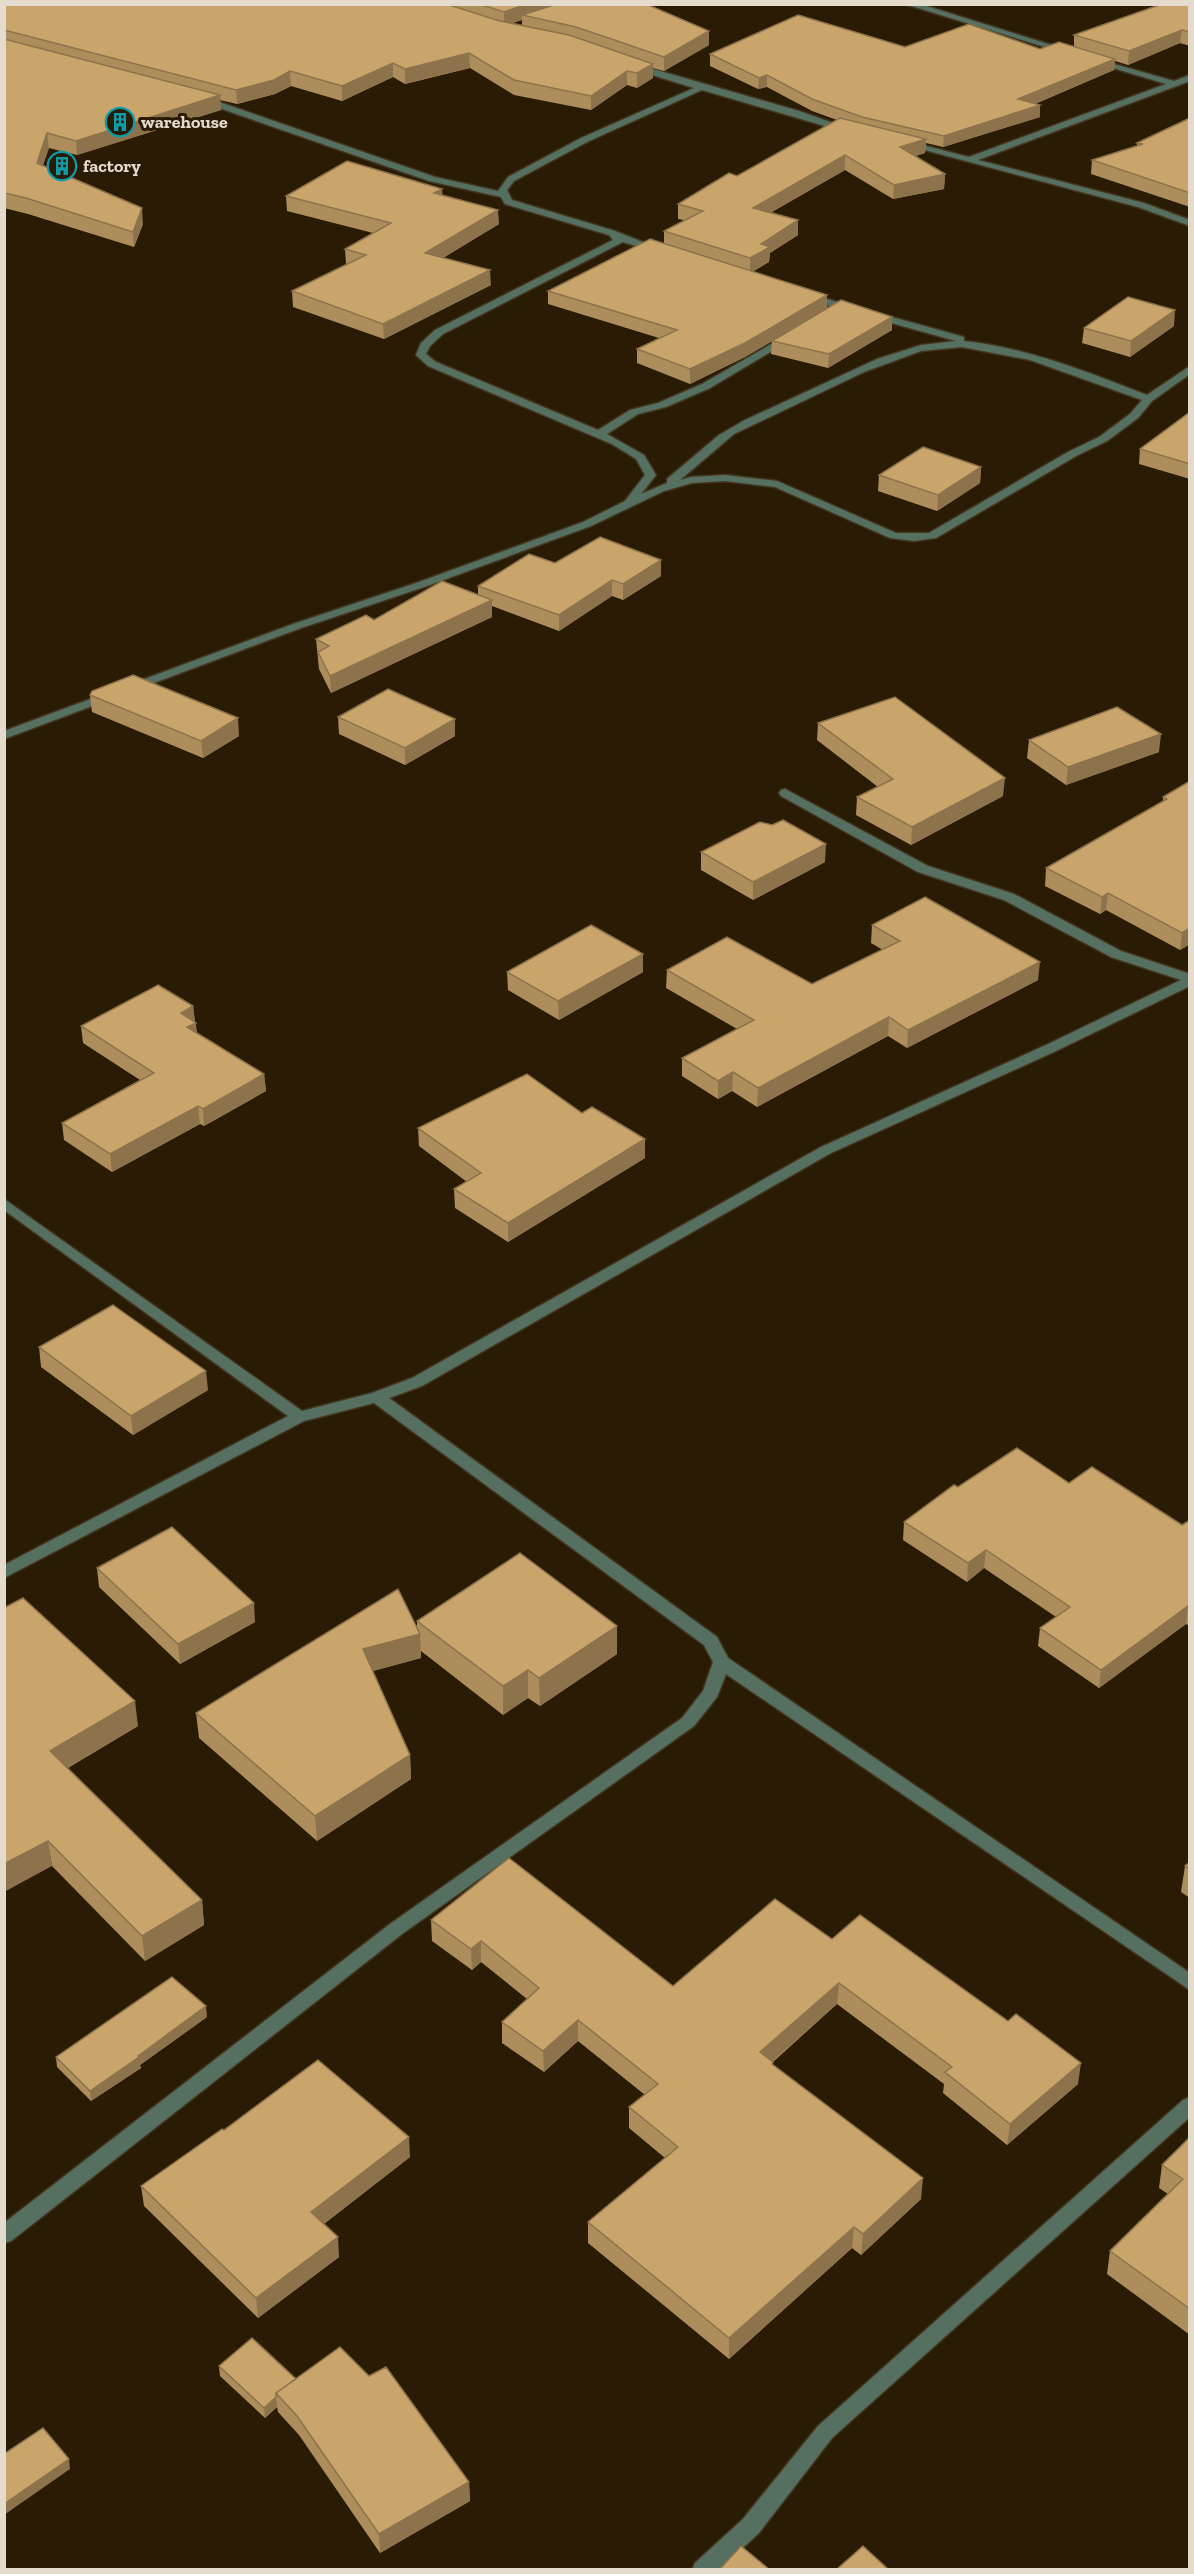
<svg xmlns="http://www.w3.org/2000/svg" width="1194" height="2574" font-family="'Zilla Slab',serif">
	<style>
		.lines { fill: none; stroke-linecap: round; stroke-linejoin: round }
		.minor-casing { stroke: #433620; stroke-width: 3 }
		.minor { fill: #557061; fill-rule: evenodd }
		.wall { fill: #ad8d5c; fill-rule: evenodd }
		.shaded-wall { fill: #8d734b }
		.building { fill: #c9a46b; stroke: #8d734b; stroke-width: 1.5 }
		.labels { text-anchor: middle; dominant-baseline: central; stroke-width: 6; stroke-linejoin: round; paint-order: stroke }
		.far-poi-label { font-size: 18px; font-weight: bold; fill: #e5dbcd; stroke: #291b04; text-anchor: start }
	</style>
	<rect width="100%" height="100%" fill="#291b04"/>
	<g class="lines">
		<g class="minor-casing">
			<path id="minor" d="M905 4H920L1071 51 1064 53Z
				M1093 58 1174 81 1190 75V81L978 160 1144 203 1190 220V226L1138 207 902 144 907 141 969 157 1166 84 1093 62Z
				M636 64 799 111 853 130 845 132 702 90 587 142 514 181 507 190 512 200 615 231 663 250 658 253 623 242 443 334 430 346 426 354 436 362 598 430 630 410 658 403 702 384 785 336 794 338 710 388 666 407 638 414 607 434 644 455 656 475 641 494 667 483V479L719 435 745 420 877 359 921 345 956 341 805 299 804 297 809 294 964 337V341C1028 348 1087 372 1147 395L1190 366V374L1152 401 1138 418 1107 441 1076 456 936 538 914 541 890 538 775 487 725 481 692 483 664 491 591 526 427 586 301 628 4 739V731L293 624 419 582 583 522 625 501 645 475 636 459 612 444 428 366 416 355 421 343 435 330 613 240 609 235 505 204 501 197 429 181 199 101V97H205L435 177 498 191 508 177 581 138 694 88 633 69 632 67ZM962 347 1030 360 1142 400 1130 414 1099 437 1068 452 929 533H896L777 481 725 475 691 477 680 480 734 434 864 372 921 351Z
				M785 789 928 866 1014 894 1121 951 1190 974V986L1056 1051 831 1153 422 1386 389 1398 717 1637 728 1658 1190 1973V1990L726 1674 717 1697 694 1726 402 1934 11 2241 4 2243V2223L390 1924 682 1718 703 1691 713 1662 704 1645 374 1403 304 1421 4 1578V1565L288 1416 4 1210V1199L302 1411 372 1393 412 1378 821 1147 1046 1045 1181 980 1111 957 1004 900 918 872 781 796 779 793 781 790Z
				M1190 2097V2117L832 2438 759 2533 719 2570H692L695 2563 743 2519 818 2426 1183 2100Z"/>
		</g>
		<use href="#minor" class="minor"/>
	</g>
	<path class="wall" d="M4 4H646L709 31V45L664 71 653 68V78L637 88 627 85 591 110 514 95 470 68 405 84 393 77 342 101 291 86 275 94 237 104 220 100 221 110 77 155 49 148 43 165 143 224 134 247 28 214 4 208ZM522 20V25L512 23Z
		M1190 4V46L1180 43 1128 65 1115 61 1114 70 1035 104 1040 105V117L943 147 926 143 925 153 915 156 945 174 944 189 893 199 845 170 770 213 798 235 770 253 769 262 752 272 827 295V309L892 317V330L828 368 771 354 772 341 745 357 690 384 637 363V349L659 338 548 304V291L664 244V231L684 220 678 219V204L737 176 837 120 812 111 767 87 758 89 710 66V54L905 47 1040 49 1074 46V35Z
		M1190 118V207L1091 174 1092 160 1137 146V143Z
		M443 195 499 224 443 258 491 285 384 339 293 307 292 291 347 265 346 264 345 249 373 233 287 211 286 196Z
		M1174 326 1130 357 1082 343 1084 328Z
		M1190 412V479L1139 464 1140 449Z
		M981 467 980 483 937 511 878 491 879 475Z
		M555 563 661 576 623 600 612 596 559 631 492 606V617L331 693 319 669 316 639 374 620 478 595V586Z
		M90 695 239 736 203 758 92 712Z
		M338 717 455 719V736L405 765 339 734Z
		M818 723 1003 796 911 845 856 815 857 797 878 787 817 740Z
		M1029 740 1159 752 1066 785 1027 758Z
		M1190 781V944L1180 950 1106 910 1100 914 1045 886 1046 868 1163 801V797Z
		M701 852 825 862 753 900 701 870Z
		M872 925 1038 980 907 1048 888 1036 757 1107 732 1091 718 1099 682 1076V1058L737 1029 666 988 667 970 812 984 883 950 871 943Z
		M507 972H643L559 1020 508 990Z
		M193 1006 195 1022 197 1033 264 1074 266 1091 204 1126 200 1124 112 1172 64 1140 62 1123 140 1080 83 1043 81 1026Z
		M582 1113 645 1139V1158L508 1242 455 1208 454 1189 467 1182 419 1146 418 1128Z
		M39 1347 208 1390 133 1435 41 1367Z
		M1069 1483 1182 1525 1190 1520V1626L1186 1624 1099 1688 1038 1646 1040 1628 1056 1617 984 1568 967 1582 903 1540 904 1522 958 1487Z
		M97 1568 255 1622 180 1664 99 1587Z
		M4 1608 138 1726 68 1768 202 1900 204 1925 145 1961 52 1866Z
		M417 1621 617 1654 540 1706 528 1698 503 1715 421 1651V1658L373 1671 410 1755 411 1779 317 1841 199 1738 196 1713 417 1627Z
		M1190 1862V1898L1181 1892 1185 1866Z
		M431 1920 673 1986 832 1939 1078 2084 1007 2145 943 2093 944 2084 837 2004 773 2062V2065L921 2199 861 2255 852 2248 729 2359 588 2243V2222L665 2158 629 2128V2107L645 2095 578 2041 544 2072 502 2043V2022L527 1999 481 1962 472 1970 432 1941Z
		M207 2017 140 2065 141 2068 91 2101 57 2067 56 2057Z
		M224 2130 410 2157 324 2224 339 2257 258 2318 144 2206 141 2186Z
		M1190 2137V2335L1107 2274 1110 2251 1168 2194 1159 2188 1162 2165Z
		M219 2366 296 2379 469 2482 470 2501 380 2553 299 2435 278 2412 277 2407 265 2418 220 2376Z"/>
	<path class="shaded-wall" d="M527 4H572L522 15V20L504 26V12Z
		M1182 30 1180 43 1128 65 1129 51Z
		M709 31V45L664 71V57Z
		M469 53 470 68 405 84V69Z
		M1115 59 1114 70 1017 111 1018 99Z
		M393 63V77L342 101V86Z
		M653 64V78L637 88V73Z
		M290 71 291 86 275 94 237 104 236 90Z
		M627 71V85L591 110V96Z
		M767 75V87L758 89 759 78Z
		M220 95 221 110 77 155 76 141Z
		M1040 105V117L943 147 944 136Z
		M47 133 49 148 38 178 37 163Z
		M926 139 925 153 900 161V147Z
		M845 155V170L753 223V208Z
		M945 174 944 189 893 199 894 185Z
		M442 189 443 203 434 193Z
		M142 208 143 224 134 247 133 232Z
		M498 210 499 224 426 268 425 253Z
		M798 220V235L770 253 769 262 750 273V258L761 244Z
		M490 270 491 285 384 339 383 324Z
		M827 295V309L745 357 690 384V369Z
		M1175 310 1174 326 1130 357 1131 341Z
		M892 317V330L828 368 829 354Z
		M981 467 980 483 937 511 938 495Z
		M661 560V576L623 600V584Z
		M612 580V596L559 631V615Z
		M492 600V617L331 693 330 676Z
		M238 718 239 736 203 758 201 741Z
		M455 719V736L405 765V748Z
		M1161 734 1159 752 1066 785 1068 767Z
		M1005 778 1003 796 911 845 912 827Z
		M826 844 825 862 753 900V882Z
		M1108 893 1106 910 1100 914 1102 897Z
		M1190 928V944L1180 950 1182 933Z
		M643 954V972L559 1020 558 1001Z
		M1040 962 1038 980 907 1048 908 1030Z
		M193 1006 195 1023H196L197 1040 188 1027 181 1013Z
		M889 1017 888 1036 757 1107 758 1088Z
		M733 1072 732 1091 718 1099V1081Z
		M264 1074 266 1091 204 1126 203 1109Z
		M198 1106 200 1124 112 1172 110 1154Z
		M645 1139V1158L508 1242V1223Z
		M206 1371 208 1390 133 1435 131 1416Z
		M986 1550 984 1568 967 1582 968 1563Z
		M254 1603 255 1622 180 1664 178 1644Z
		M1188 1606 1186 1624 1099 1688 1101 1670Z
		M617 1626V1654L540 1706 539 1678Z
		M420 1634 421 1658 365 1673 363 1649Z
		M528 1670V1698L503 1715V1686Z
		M135 1701 138 1726 54 1776 50 1751Z
		M410 1755 411 1779 317 1841 315 1816Z
		M48 1841 52 1866 4 1892V1864Z
		M202 1900 204 1925 145 1961 142 1936Z
		M481 1941V1962L472 1970 471 1949Z
		M839 1983 837 2004 759 2073 760 2052Z
		M206 2006 207 2017 140 2065 141 2068 91 2101 90 2091Z
		M578 2020V2041L544 2072 543 2051Z
		M1081 2063 1078 2084 1007 2145 1010 2124Z
		M409 2137 410 2157 313 2232 311 2212Z
		M923 2178 921 2199 861 2255 863 2234Z
		M854 2227 852 2248 729 2359V2338Z
		M338 2237 339 2257 258 2318 256 2298Z
		M276 2397 277 2407 265 2418 264 2408Z
		M69 2459 70 2469 4 2515V2504Z
		M469 2482 470 2501 380 2553 379 2534Z"/>
	<path class="building" d="M4 4H446L500 21 569 35 653 64 637 73 627 71 591 96 514 80 469 53 405 69 393 63 342 86 290 71 274 80 236 90 4 30Z
		M479 4H527L504 12Z
		M557 4H646L709 31 664 57 576 27 522 15Z
		M1162 4H1190V32L1182 30 1129 51 1074 35Z
		M798 15 905 47 969 24 1040 49 1059 42 1115 59 1018 99 1040 105 944 136 862 117 812 99 767 75 759 78 710 54Z
		M4 39 220 95 76 141 47 133 37 163 142 208 133 232 26 198 4 193Z
		M840 118 926 139 900 147 945 174 894 185 845 155 753 208 798 220 761 244 770 247 750 258 664 231 703 211 678 204 729 173 737 176Z
		M1190 118V193L1092 160 1143 144 1137 143Z
		M347 161 442 189 434 193 498 210 425 253 490 270 383 324 292 291 366 255 345 249 391 223 286 196Z
		M650 239 827 295 745 343 690 369 637 349 677 330 548 291Z
		M1128 297 1175 310 1131 341 1084 328Z
		M841 300 892 317 829 354 772 341Z
		M1190 412V464L1140 449Z
		M923 447 981 467 938 495 879 475Z
		M600 537 661 560 623 584 612 580 559 615 478 586 529 554 555 563Z
		M442 581 492 600 330 676 318 652 329 646 316 639 366 615 374 620Z
		M133 675 238 718 201 741 90 695 92 691Z
		M388 689 455 719 405 748 338 717Z
		M895 697 1005 778 912 827 857 797 893 779 818 723Z
		M1117 707 1161 734 1068 767 1029 740Z
		M1190 781V928L1182 933 1108 893 1102 897 1046 868 1167 799 1163 797Z
		M783 820 826 844 753 882 701 852 760 822 772 825Z
		M925 897 1040 962 908 1030 889 1017 758 1088 733 1072 718 1081 682 1058 754 1020 667 970 727 937 812 984 900 941 872 925Z
		M591 925 643 954 558 1001 507 972Z
		M158 985 193 1006 181 1013 196 1023 187 1027 264 1074 203 1109 198 1106 110 1154 62 1123 154 1073 81 1026Z
		M527 1074 582 1113 592 1107 645 1139 508 1223 454 1189 481 1173 418 1128Z
		M113 1305 206 1371 131 1416 39 1347Z
		M1017 1448 1069 1483 1092 1467 1182 1525 1190 1520V1606H1188L1101 1670 1040 1628 1070 1607 986 1550 968 1563 904 1522 954 1485 958 1487Z
		M172 1527 254 1603 178 1644 97 1568Z
		M520 1553 617 1626 539 1678 528 1670 503 1686 417 1621Z
		M398 1589 420 1634 363 1649 410 1755 315 1816 196 1713Z
		M23 1598 135 1701 50 1751 202 1900 142 1936 48 1841 4 1864V1608Z
		M509 1858 673 1986 775 1899 832 1939 860 1915 1008 2021 1016 2014 1081 2063 1010 2124 945 2072 952 2067 839 1983 760 2052 773 2062 772 2064 923 2178 863 2234 854 2227 729 2338 588 2222 678 2147 629 2107 658 2084 578 2020 543 2051 502 2022 539 1988 481 1941 471 1949 431 1920Z
		M1190 1862V1869L1185 1866Z
		M172 1977 206 2006 138 2056 139 2057 90 2091 56 2057Z
		M318 2060 409 2137 311 2212 338 2237 256 2298 141 2186 222 2129 224 2130Z
		M1190 2137V2309L1110 2251 1183 2179 1162 2165Z
		M252 2338 296 2379 276 2393V2397L264 2408 219 2366Z
		M340 2347 369 2376 386 2367 469 2482 379 2534 297 2416 276 2393Z
		M43 2428 69 2459 4 2504V2454Z
		M741 2546 770 2570H719Z
		M863 2546 889 2570H836Z"/>
	<defs>
		<g id="building-ring" transform="scale(1.5)"><circle r="9.5" fill="#291b04" stroke="#0f9aa8" stroke-width="1.5"/><path d="M-4-6H4V6H1V3H-1V6H-4ZM-2.5-4.3h1.7v1.8h-1.7ZM.8-4.3h1.7v1.8H.8ZM-2.5-1h1.7V.8h-1.7ZM.8-1h1.7V.8H.8Z" fill="#0f9aa8"/></g>
	</defs>
	<g fill-rule="evenodd">
		<use href="#building-ring" x="120" y="122"/>
		<use href="#building-ring" x="62" y="166"/>
	</g>
	<g class="labels">
		<g class="far-poi-label">
			<text x="141" y="122">warehouse</text>
			<text x="83" y="166">factory</text>
		</g>
	</g>
	<rect width="1194" height="2574" fill="none" stroke="#e5dbcd" stroke-width="12"/>
</svg>
